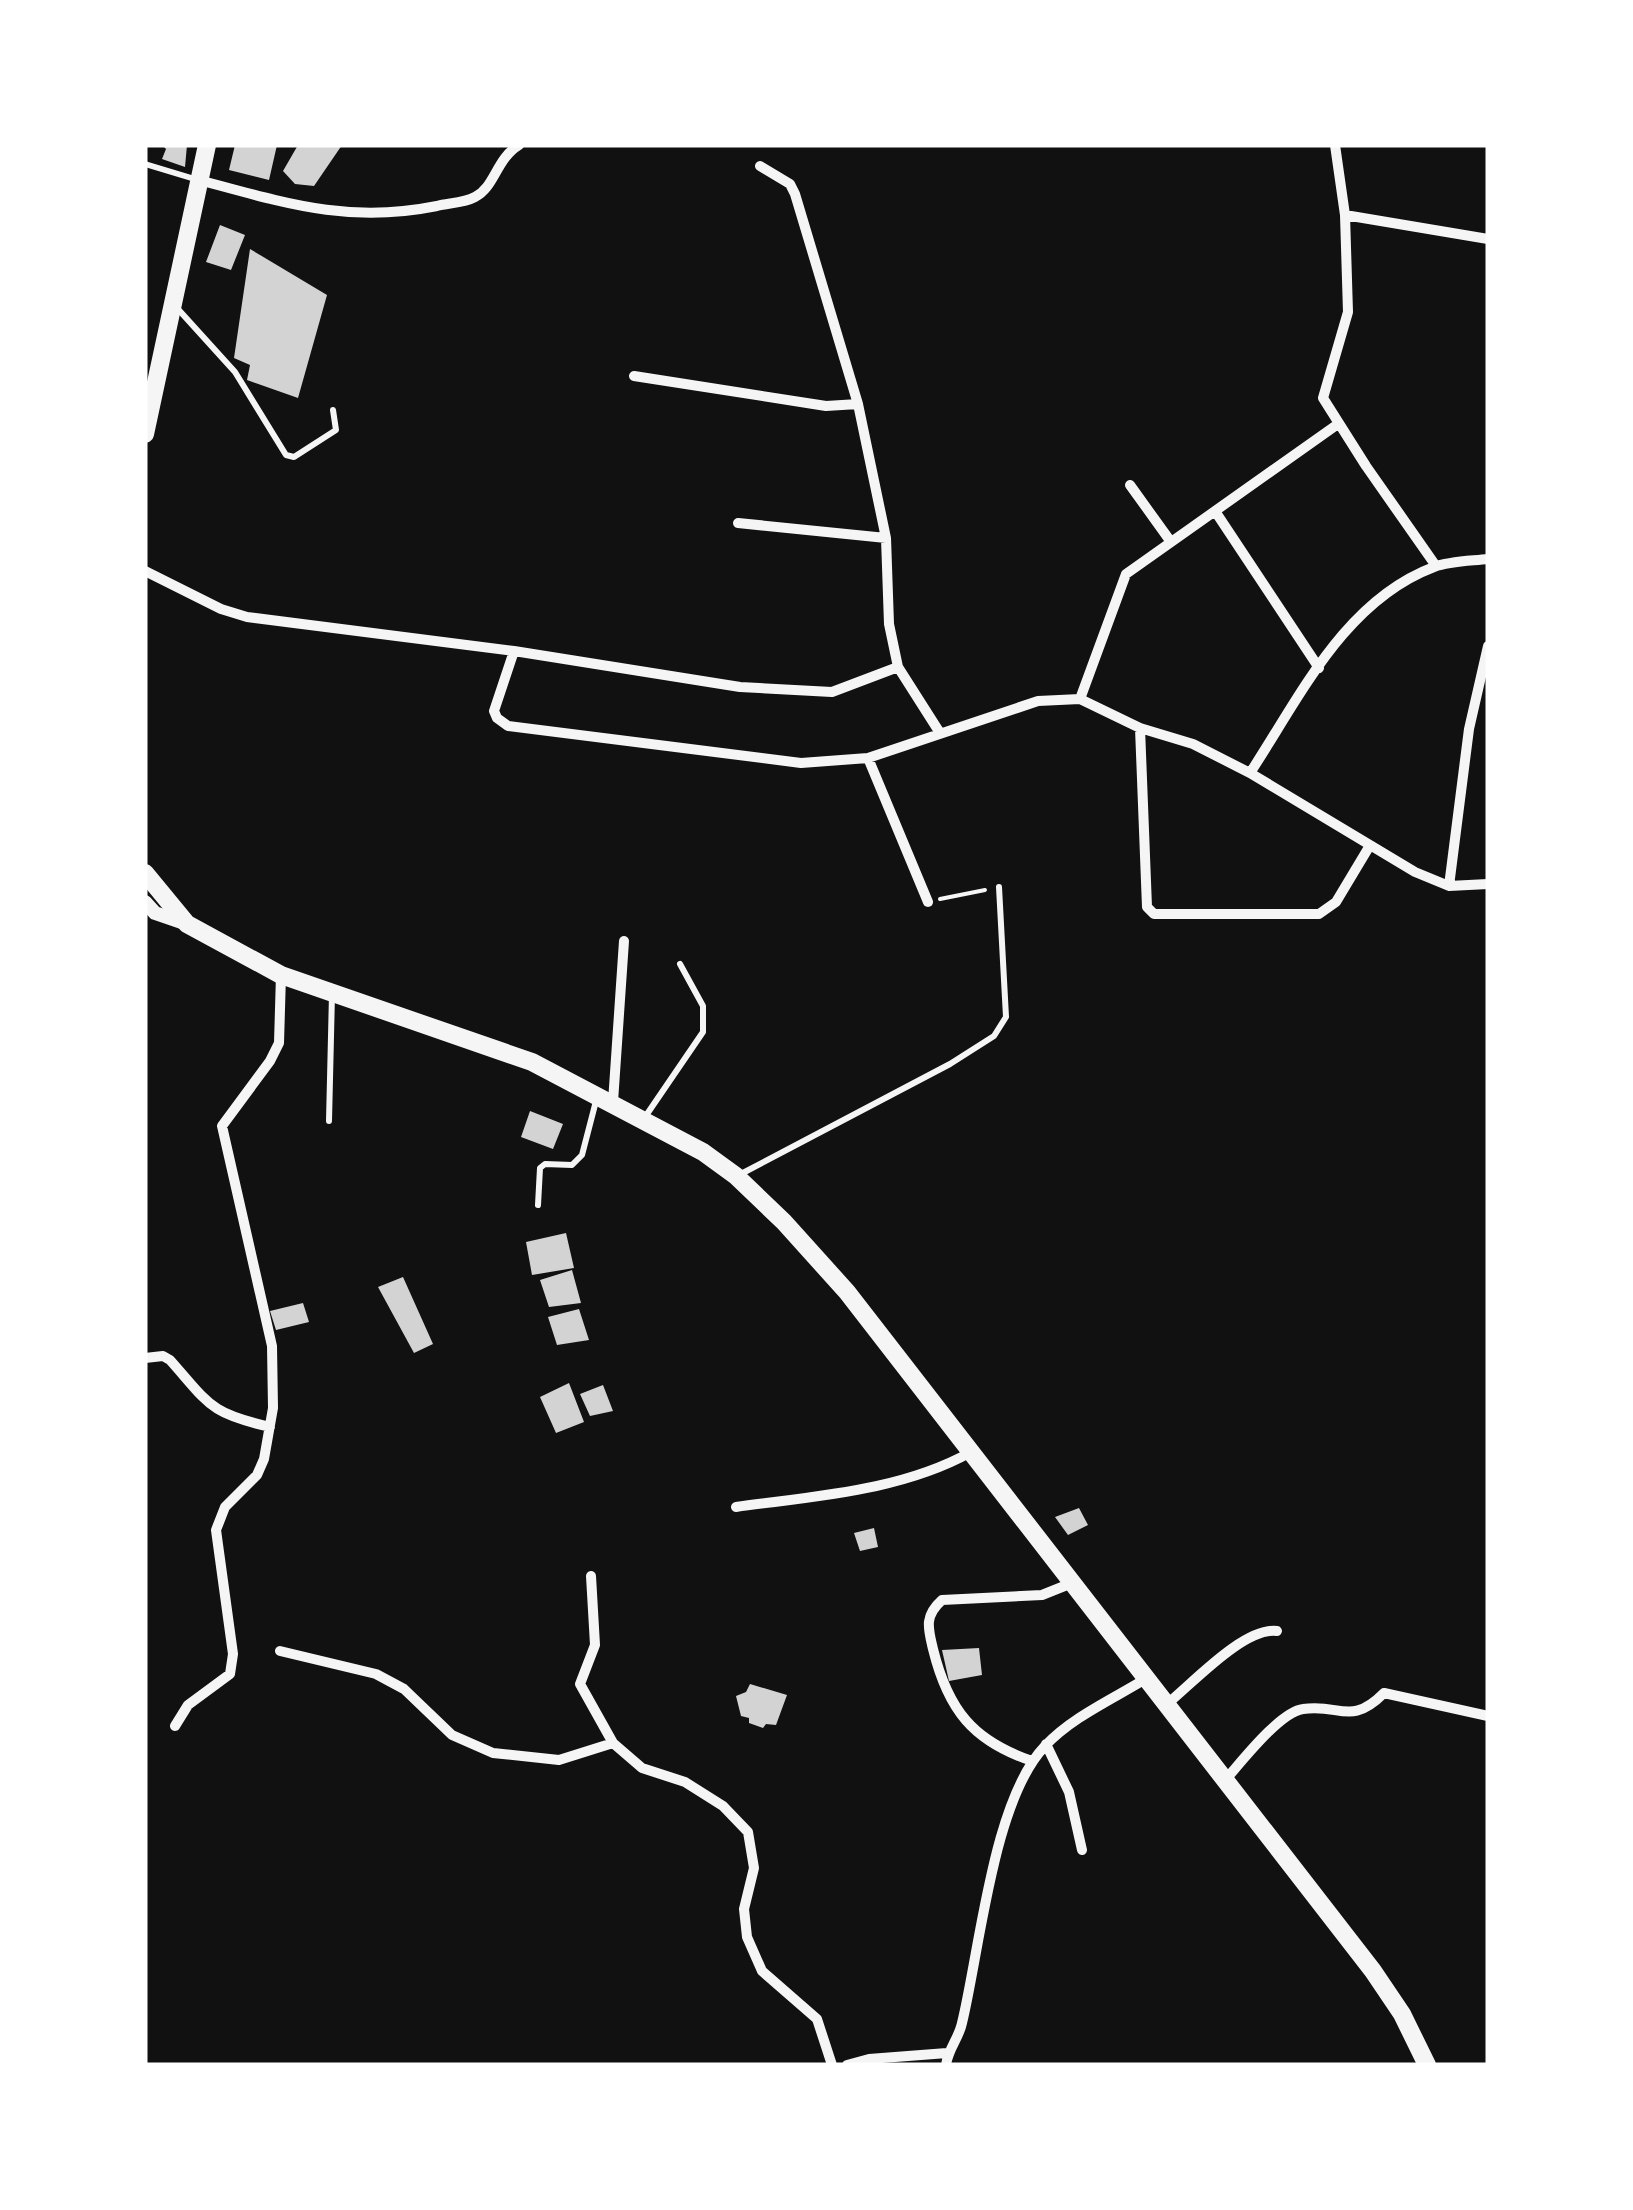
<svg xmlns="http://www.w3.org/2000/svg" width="1633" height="2210" font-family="'Noto Sans',sans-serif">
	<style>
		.building { fill: #d3d3d3 }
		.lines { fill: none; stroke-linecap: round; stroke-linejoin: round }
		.path { stroke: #f5f5f5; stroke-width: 4 }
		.service { stroke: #f5f5f5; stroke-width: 6 }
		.minor { stroke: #f5f5f5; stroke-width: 10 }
		.tertiary { stroke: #f5f5f5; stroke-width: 14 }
		.primary { stroke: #f5f5f5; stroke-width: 18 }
	</style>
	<rect width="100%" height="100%" fill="#111"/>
	<path class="building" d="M162 145H187L185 167 162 159 166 149Z
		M235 145H277L269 180 229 170Z
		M298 145H342L314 186 295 184 283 171Z
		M220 225 245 235 231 270 206 262Z
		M250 249 327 295 298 398 247 380 250 365 234 358Z
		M530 1111 563 1124 553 1149 521 1137Z
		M566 1233 574 1268 532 1275 526 1242Z
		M572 1270 581 1303 549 1307 540 1280Z
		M403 1277 433 1344 414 1353 378 1287Z
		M303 1303 309 1322 276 1330 270 1311Z
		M579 1309 589 1340 557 1345 548 1317Z
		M569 1383 584 1422 556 1433 540 1397Z
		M603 1385 613 1411 590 1416 580 1394Z
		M1079 1508 1088 1525 1068 1535 1055 1517Z
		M874 1528 878 1547 860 1551 854 1533Z
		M979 1648 982 1675 949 1681 942 1650Z
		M750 1684 787 1695 776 1725 766 1724 763 1728 749 1723V1718L741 1716 736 1696 746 1692Z"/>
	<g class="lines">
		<path class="path" d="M940 899 985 890"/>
		<path class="service" d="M145 164 198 180
			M177 308 235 372 286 455 294 457 336 430 333 410
			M645 1117 703 1032V1006L680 964
			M329 1121 332 994
			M739 1175 950 1064 994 1036 1006 1017 999 887
			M538 1205 540 1168 545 1164 572 1165 582 1155 596 1101"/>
		<path class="minor" d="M1335 145 1345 215 1348 312 1323 398 1366 466 1436 566
			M760 166 790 184 795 194 858 404 886 538 889 624 898 667 940 733
			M199 180C285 203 348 224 437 206 448 203 464 203 475 197 495 187 496 159 519 145
			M1345 215 1488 239
			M634 376 826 406 858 404
			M1130 485 1171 542
			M1215 511 1319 668
			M738 523 886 538
			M145 571 221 609 247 617 514 651 740 687 832 692 898 667
			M514 651 494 711 497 718 508 726 801 763 868 758 1038 701 1080 699 1140 728 1193 744 1250 773 1415 872 1449 886 1488 884
			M1080 699 1126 574 1338 424
			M1140 728 1147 907 1154 914H1319L1336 902 1369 847
			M868 758 928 902
			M1250 773C1300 697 1344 601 1434 567 1450 561 1471 561 1488 559
			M1449 886 1469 729 1488 646
			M613 1102 624 941
			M145 1358 163 1356 170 1360C210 1405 209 1413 270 1427
			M736 1507C815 1496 901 1491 971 1452
			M591 1576 595 1645 580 1684 613 1743 642 1768 685 1782 723 1806 748 1832 754 1868 744 1909 747 1937 762 1971 817 2019 832 2065
			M280 1651 376 1674 404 1689 452 1735 493 1753 559 1760 613 1743
			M1167 1704C1193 1683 1244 1627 1277 1631
			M175 1726 188 1705 230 1674 233 1654 216 1530 225 1507 257 1475 264 1459 273 1408 272 1346 222 1126 270 1061 279 1043 281 975
			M1046 1744 1069 1792 1082 1850
			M1032 1761C973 1741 948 1710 933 1649 928 1628 924 1616 942 1600L1042 1595 1072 1583
			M1227 1778C1242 1761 1280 1712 1303 1709 1340 1703 1350 1727 1384 1693L1488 1716
			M847 2065 869 2059 947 2053
			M946 2065C948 2049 959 2038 962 2023 980 1949 993 1800 1045 1746 1072 1717 1113 1699 1147 1678"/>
		<path class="tertiary" d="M145 902 155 913 187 924"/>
		<path class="primary" d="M145 434 207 145
			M145 873 187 924 281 975 532 1062 703 1152 736 1176 784 1222 847 1292 1373 1971 1402 2014 1427 2065"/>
	</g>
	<rect width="1633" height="2210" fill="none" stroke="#ffffff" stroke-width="295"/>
</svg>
